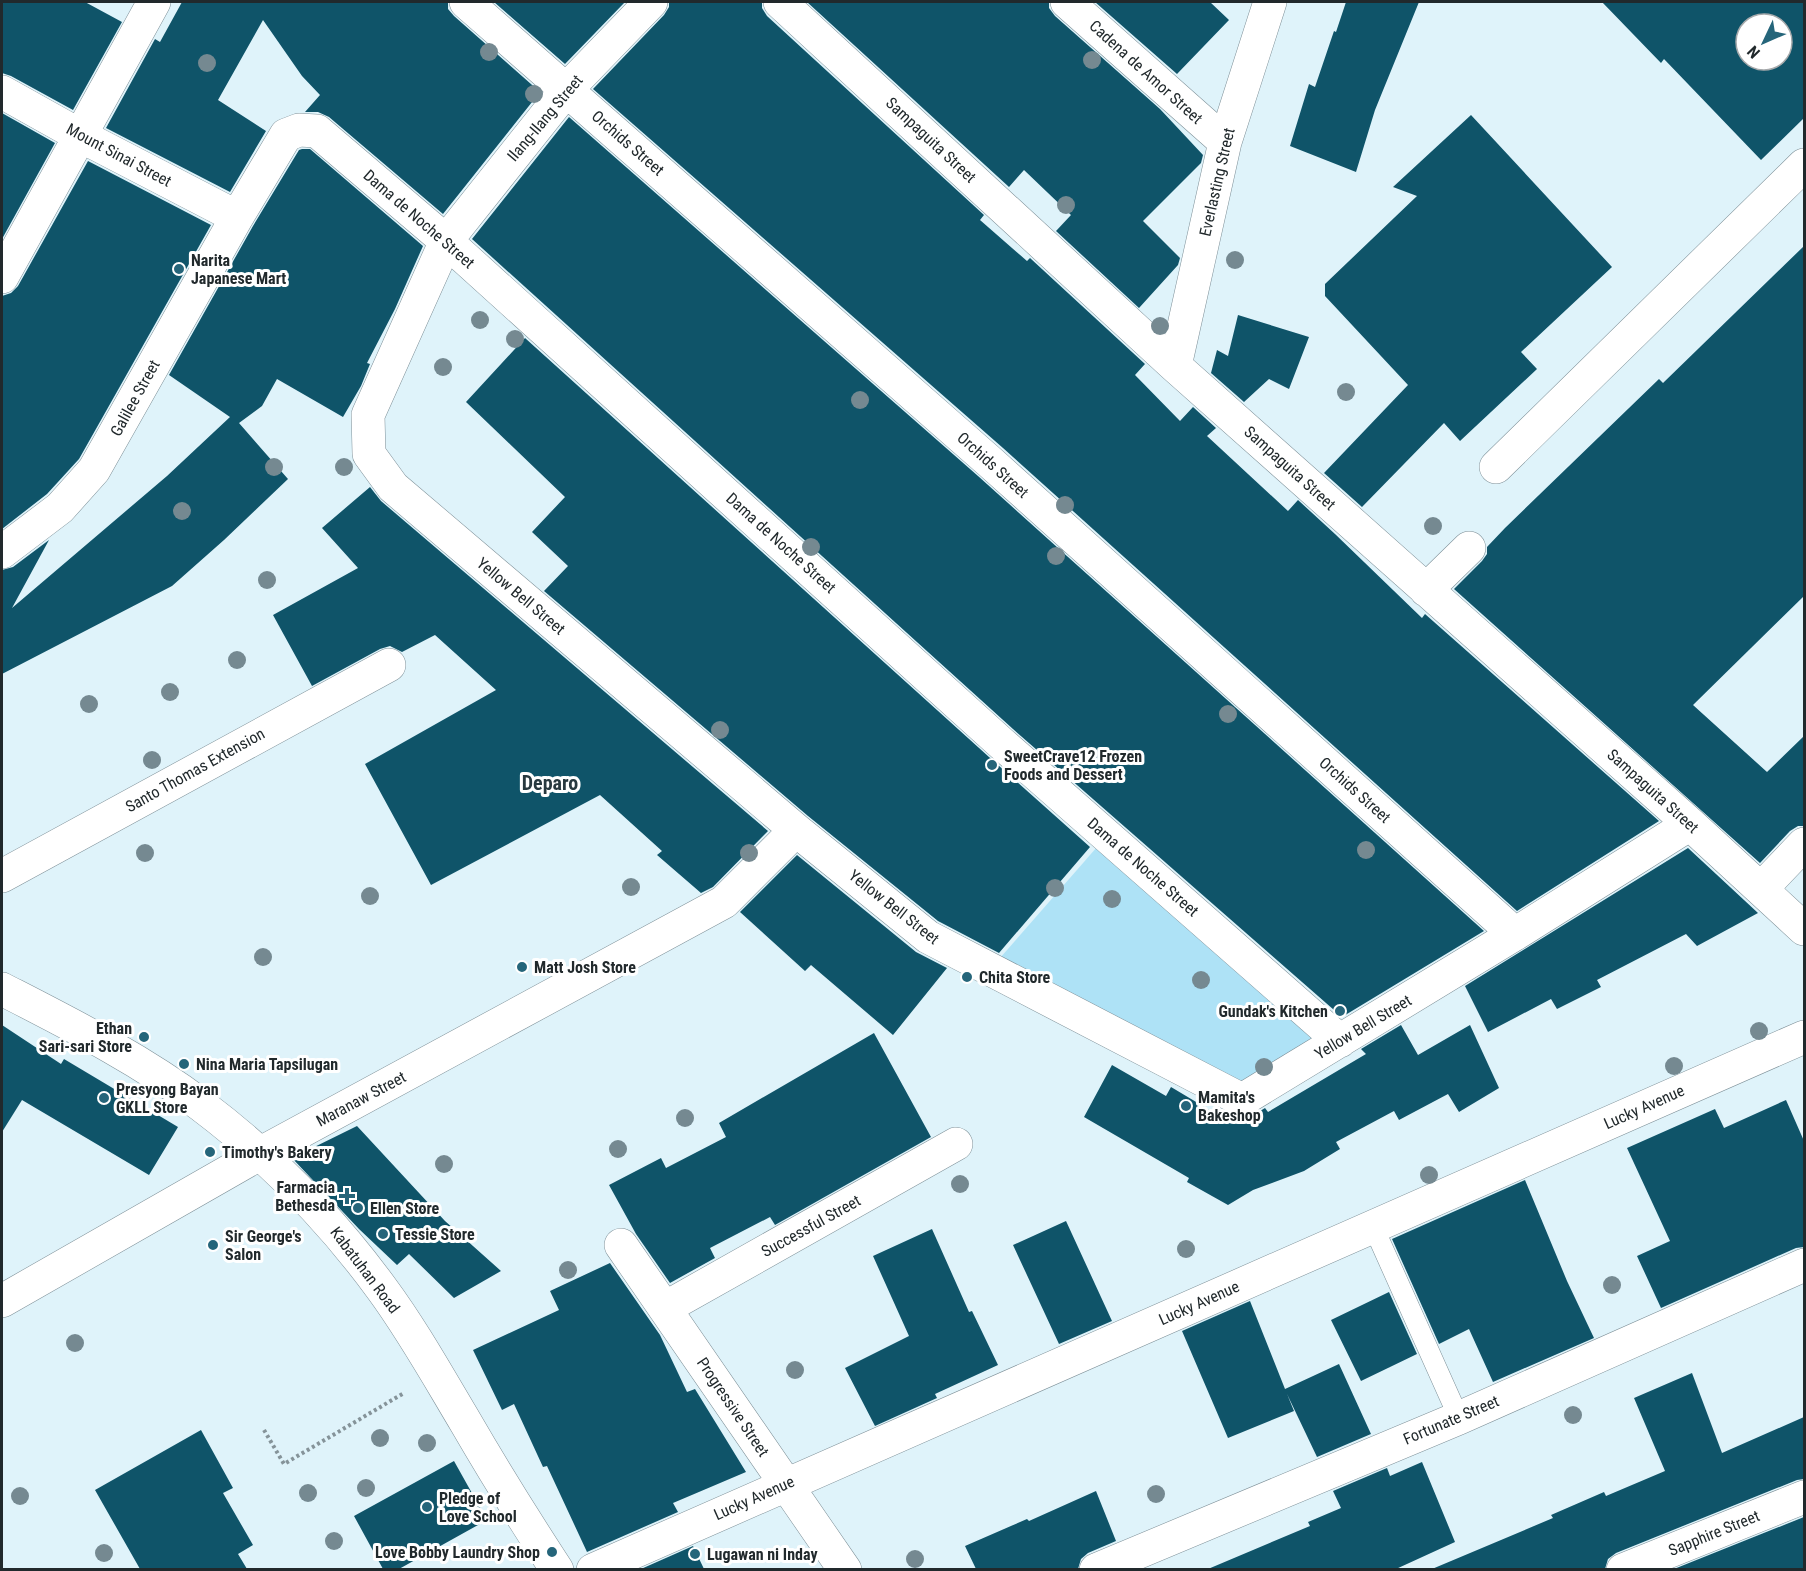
<svg xmlns="http://www.w3.org/2000/svg" width="1806" height="1571" font-family="'Roboto Condensed',sans-serif">
	<style>
		.green { fill: #aee2f6 }
		.building { fill: #0f5469; fill-rule: evenodd }
		.lines { fill: none; stroke-linecap: round; stroke-linejoin: round }
		.service-casing { stroke: #7e9098; stroke-width: 21 }
		.minor-casing { stroke: #7e9098; stroke-width: 34 }
		.tertiary-casing { stroke: #7e9098; stroke-width: 34 }
		.path { stroke: #859399; stroke-width: 4; stroke-dasharray: 3 3; stroke-linecap: butt }
		.service { stroke: #fff; stroke-width: 20 }
		.minor { stroke: #fff; stroke-width: 33 }
		.tertiary { stroke: #fff; stroke-width: 33 }
		.tree { fill: #758991 }
		.poi-dot { fill: #25657a; stroke: #fff; stroke-width: 2 }
		.labels { text-anchor: middle; dominant-baseline: central; stroke-width: 6; stroke-linejoin: round; paint-order: stroke }
		.street-label { font-size: 16px; fill: #21292c; stroke: #fff }
		.poi-label { font-size: 16px; font-weight: bold; fill: #21292c; stroke: #fff; text-anchor: start }
		.quarter-label { font-size: 20px; font-weight: bold; fill: #28393f; stroke: #fff }
	</style>
	<rect width="100%" height="100%" fill="#dff3fa"/>
	<path class="green" d="M1104 839 1333 1040 1241 1095 993 966Z"/>
	<path class="building" d="M2 2H85L122 22 73 110 11 76 2 73Z
		M182 2H448V9L454 16 540 92 443 214 329 117 318 112H305L320 95 302 76 263 20 218 100 266 131 230 192 106 128 155 39 160 42Z
		M494 2H625L565 64Z
		M669 2H762V8L767 16 984 215 980 220 1027 261 1030 258 1145 364 1135 375 1180 421 1193 407 1216 428 1207 436 1288 511 1298 500 1335 534 1422 618 1425 614 1659 821 1517 911 1003 448 593 89 664 15 669 7Z
		M807 2H1049V8L1055 16 1160 109 1203 155 1201 163 1143 221 1180 258 1178 265 1139 308 1056 231 1071 215 1024 170 1009 187Z
		M1095 2H1210L1229 20 1177 74Z
		M1346 2H1419L1375 110 1356 172 1290 146 1309 84 1315 87 1334 31 1336 32Z
		M1602 2H1804V118L1761 160 1664 59 1661 63ZM1746 24H1782V60H1746Z
		M2 113 55 143 2 239Z
		M1471 115 1612 267 1521 352 1537 369 1460 441 1444 423 1362 507 1324 473 1408 385 1325 296V284L1417 196 1393 187Z
		M569 117 978 476 1484 931 1342 1017 1013 729 472 239Z
		M302 149H310L423 246 395 309 367 363 370 364 361 386 343 417 277 379 262 406 239 423 288 479 224 540 172 586 2 674V570L13 567 49 540 12 608 167 476 230 417 169 375 253 226 299 150Z
		M88 161 211 225 79 459 47 494 2 529V296L11 293 18 286Z
		M1804 246V596L1693 705 1767 772 1804 736V826H1798L1790 831 1760 863 1454 589 1482 561 1487 554V547L1505 528 1659 379 1663 383Z
		M1238 315 1309 337 1289 389 1269 379 1244 402 1211 373 1217 350 1228 356Z
		M525 338 989 757 1090 847 999 953 938 921 808 816 544 591 568 566 532 532 565 497 466 402Z
		M370 487 381 501 768 831 713 887 701 893 657 855 662 851 600 795 431 885 365 764 496 690 435 635 402 652 390 646 380 649 312 686 273 615 358 568 322 528Z
		M1688 848 1758 913 1697 946 1686 934 1597 980 1601 987 1557 1009 1551 999 1488 1032 1465 986Z
		M797 855 916 952 947 968 893 1035 811 965 805 971 740 912Z
		M2 1025 61 1064 64 1059 178 1127 149 1175 22 1100 2 1132Z
		M1401 1025 1418 1055 1470 1025 1499 1088 1459 1112 1448 1094 1399 1120 1394 1111 1336 1142 1340 1149 1304 1171 1253 1190 1228 1205 1187 1182 1189 1178 1084 1117 1112 1065 1166 1096 1171 1087 1223 1118 1226 1113 1242 1119 1252 1116 1265 1108 1268 1112 1366 1054 1361 1049Z
		M874 1033 931 1137 775 1225 770 1217 710 1248 715 1258 670 1283 636 1234 609 1185 661 1158 666 1168 726 1137 719 1123Z
		M1786 1100 1804 1141V1247L1796 1248 1661 1308 1637 1256 1670 1241 1627 1148 1715 1109 1724 1128Z
		M357 1126 445 1221 501 1271 454 1298 409 1254 397 1265 359 1229 292 1158Z
		M1525 1180 1567 1281 1594 1338 1493 1382 1469 1329 1439 1344 1392 1239Z
		M1066 1221 1112 1321 1059 1344 1013 1245Z
		M932 1229 969 1312 972 1311 998 1365 935 1394 937 1398 875 1426 845 1368 909 1336 873 1256Z
		M610 1263 660 1335 687 1392 695 1389 746 1472 673 1503 678 1512 587 1552 547 1466 543 1467 514 1404 502 1410 473 1350 559 1310 550 1291Z
		M1389 1292 1417 1354 1361 1381 1331 1320Z
		M1250 1301 1285 1389 1339 1364 1371 1434 1317 1457 1287 1394 1294 1411 1228 1438 1182 1331Z
		M1692 1373 1722 1453 1804 1417V1479L1797 1480 1616 1553 1608 1559 1605 1569H1432L1553 1518 1551 1515 1604 1492 1606 1496 1665 1471 1634 1398Z
		M201 1430 233 1488 223 1493 253 1545 238 1554 247 1569H140L95 1490Z
		M454 1461 487 1520 399 1569H383L354 1516Z
		M1422 1462 1455 1542 1396 1569H1208L1310 1526 1308 1522 1341 1508 1333 1491 1387 1468 1390 1476Z
		M1096 1491 1116 1541 1088 1553 1081 1559 1078 1569H976L965 1546 1027 1519 1029 1521Z
		M1804 1517V1569H1674Z
		M693 1546 704 1569H641Z"/>
	<g class="lines">
		<g class="service-casing">
			<path id="service" d="M1373 1226 1459 1418"/>
		</g>
		<g class="minor-casing">
			<path id="minor" d="M466 2 990 462 1515 934
				M651 2 567 89 446 241 368 415 369 454 393 487 796 830 928 937 1242 1100 1515 934 1690 824
				M780 2 1175 366 1690 824 1804 929
				M1067 2 1225 142
				M2 92 79 135 237 217
				M2 277 154 2
				M1175 366 1225 142 1270 2
				M1496 467 1804 165
				M2 552 60 508 94 470 237 217 286 135 299 130 317 131 446 241 1001 743 1340 1041
				M1426 590 1469 548
				M2 876 389 665
				M1762 888 1804 844
				M621 1245 845 1570
				M2 1301 261 1153 724 902 796 830
				M665 1308 956 1144
				M593 1570 1804 1037
				M1096 1570 1459 1418 1804 1265
				M1623 1570 1804 1497"/>
		</g>
		<g class="tertiary-casing">
			<path id="tertiary" d="M2 989C70 1024 140 1059 201 1105 270 1157 331 1219 382 1289 413 1331 439 1378 466 1423 495 1473 525 1521 557 1570"/>
		</g>
		<path class="path" d="M264 1430 284 1464 404 1393"/>
		<use href="#service" class="service"/>
		<use href="#minor" class="minor"/>
		<use href="#tertiary" class="tertiary"/>
	</g>
	<g class="tree">
		<circle cx="489" cy="52" r="9"/>
		<circle cx="1092" cy="60" r="9"/>
		<circle cx="207" cy="63" r="9"/>
		<circle cx="534" cy="94" r="9"/>
		<circle cx="1066" cy="205" r="9"/>
		<circle cx="1235" cy="260" r="9"/>
		<circle cx="480" cy="320" r="9"/>
		<circle cx="1160" cy="326" r="9"/>
		<circle cx="515" cy="339" r="9"/>
		<circle cx="443" cy="367" r="9"/>
		<circle cx="1346" cy="392" r="9"/>
		<circle cx="860" cy="400" r="9"/>
		<circle cx="274" cy="467" r="9"/>
		<circle cx="344" cy="467" r="9"/>
		<circle cx="1065" cy="505" r="9"/>
		<circle cx="182" cy="511" r="9"/>
		<circle cx="1433" cy="526" r="9"/>
		<circle cx="811" cy="547" r="9"/>
		<circle cx="1056" cy="556" r="9"/>
		<circle cx="267" cy="580" r="9"/>
		<circle cx="237" cy="660" r="9"/>
		<circle cx="170" cy="692" r="9"/>
		<circle cx="89" cy="704" r="9"/>
		<circle cx="1228" cy="714" r="9"/>
		<circle cx="720" cy="730" r="9"/>
		<circle cx="152" cy="760" r="9"/>
		<circle cx="1366" cy="850" r="9"/>
		<circle cx="145" cy="853" r="9"/>
		<circle cx="749" cy="853" r="9"/>
		<circle cx="631" cy="887" r="9"/>
		<circle cx="1055" cy="888" r="9"/>
		<circle cx="370" cy="896" r="9"/>
		<circle cx="1112" cy="899" r="9"/>
		<circle cx="263" cy="957" r="9"/>
		<circle cx="1201" cy="980" r="9"/>
		<circle cx="1759" cy="1031" r="9"/>
		<circle cx="1674" cy="1066" r="9"/>
		<circle cx="1264" cy="1067" r="9"/>
		<circle cx="685" cy="1118" r="9"/>
		<circle cx="618" cy="1149" r="9"/>
		<circle cx="444" cy="1164" r="9"/>
		<circle cx="1429" cy="1175" r="9"/>
		<circle cx="960" cy="1184" r="9"/>
		<circle cx="1186" cy="1249" r="9"/>
		<circle cx="568" cy="1270" r="9"/>
		<circle cx="1612" cy="1285" r="9"/>
		<circle cx="75" cy="1343" r="9"/>
		<circle cx="795" cy="1370" r="9"/>
		<circle cx="1573" cy="1415" r="9"/>
		<circle cx="380" cy="1438" r="9"/>
		<circle cx="427" cy="1443" r="9"/>
		<circle cx="366" cy="1488" r="9"/>
		<circle cx="308" cy="1493" r="9"/>
		<circle cx="1156" cy="1494" r="9"/>
		<circle cx="20" cy="1496" r="9"/>
		<circle cx="334" cy="1541" r="9"/>
		<circle cx="104" cy="1553" r="9"/>
		<circle cx="915" cy="1559" r="9"/>
	</g>
	<g class="poi-dot">
		<circle cx="179" cy="269" r="6"/>
		<circle cx="992" cy="765" r="6"/>
		<circle cx="522" cy="967" r="6"/>
		<circle cx="967" cy="977" r="6"/>
		<circle cx="1340" cy="1011" r="6"/>
		<circle cx="144" cy="1037" r="6"/>
		<circle cx="184" cy="1064" r="6"/>
		<circle cx="104" cy="1098" r="6"/>
		<circle cx="1186" cy="1106" r="6"/>
		<circle cx="210" cy="1152" r="6"/>
		<path d="M344 1187h6v6h6v6h-6v6h-6v-6h-6v-6h6z"/>
		<circle cx="358" cy="1208" r="6"/>
		<circle cx="383" cy="1234" r="6"/>
		<circle cx="213" cy="1245" r="6"/>
		<circle cx="427" cy="1507" r="6"/>
		<circle cx="552" cy="1552" r="6"/>
		<circle cx="695" cy="1554" r="6"/>
	</g>
	<g class="labels">
		<g class="street-label">
			<text transform="translate(1146 72) rotate(42)">Cadena de Amor Street</text>
			<text transform="translate(545 118) rotate(-50)">Ilang-Ilang Street</text>
			<text transform="translate(931 140) rotate(43)">Sampaguita Street</text>
			<text transform="translate(628 143) rotate(41)">Orchids Street</text>
			<text transform="translate(119 155) rotate(28)">Mount Sinai Street</text>
			<text transform="translate(1217 182) rotate(-77)">Everlasting Street</text>
			<text transform="translate(419 219) rotate(41)">Dama de Noche Street</text>
			<text transform="translate(135 398) rotate(-61)">Galilee Street</text>
			<text transform="translate(993 465) rotate(42)">Orchids Street</text>
			<text transform="translate(1290 468) rotate(42)">Sampaguita Street</text>
			<text transform="translate(781 543) rotate(42)">Dama de Noche Street</text>
			<text transform="translate(521 596) rotate(40)">Yellow Bell Street</text>
			<text transform="translate(195 770) rotate(-29)">Santo Thomas Extension</text>
			<text transform="translate(1355 790) rotate(42)">Orchids Street</text>
			<text transform="translate(1653 791) rotate(42)">Sampaguita Street</text>
			<text transform="translate(1143 867) rotate(41)">Dama de Noche Street</text>
			<text transform="translate(894 907) rotate(38)">Yellow Bell Street</text>
			<text transform="translate(1363 1027) rotate(-31)">Yellow Bell Street</text>
			<text transform="translate(361 1099) rotate(-28)">Maranaw Street</text>
			<text transform="translate(1644 1107) rotate(-24)">Lucky Avenue</text>
			<text transform="translate(811 1226) rotate(-29)">Successful Street</text>
			<text transform="translate(365 1270) rotate(53)">Kabatuhan Road</text>
			<text transform="translate(1199 1303) rotate(-24)">Lucky Avenue</text>
			<text transform="translate(733 1407) rotate(56)">Progressive Street</text>
			<text transform="translate(1451 1420) rotate(-23)">Fortunate Street</text>
			<text transform="translate(754 1498) rotate(-24)">Lucky Avenue</text>
			<text transform="translate(1714 1533) rotate(-22)">Sapphire Street</text>
		</g>
		<g class="poi-label">
			<text x="191" y="260">Narita<tspan x="191" dy="18">Japanese Mart</tspan></text>
			<text x="1004" y="756">SweetCrave12 Frozen<tspan x="1004" dy="18">Foods and Dessert</tspan></text>
			<text x="534" y="967">Matt Josh Store</text>
			<text x="979" y="977">Chita Store</text>
			<text x="1328" y="1011" text-anchor="end">Gundak's Kitchen</text>
			<text x="132" y="1028" text-anchor="end">Ethan<tspan x="132" dy="18">Sari-sari Store</tspan></text>
			<text x="196" y="1064">Nina Maria Tapsilugan</text>
			<text x="116" y="1089">Presyong Bayan<tspan x="116" dy="18">GKLL Store</tspan></text>
			<text x="1198" y="1097">Mamita's<tspan x="1198" dy="18">Bakeshop</tspan></text>
			<text x="222" y="1152">Timothy's Bakery</text>
			<text x="335" y="1187" text-anchor="end">Farmacia<tspan x="335" dy="18">Bethesda</tspan></text>
			<text x="370" y="1208">Ellen Store</text>
			<text x="395" y="1234">Tessie Store</text>
			<text x="225" y="1236">Sir George's<tspan x="225" dy="18">Salon</tspan></text>
			<text x="439" y="1498">Pledge of<tspan x="439" dy="18">Love School</tspan></text>
			<text x="540" y="1552" text-anchor="end">Love Bobby Laundry Shop</text>
			<text x="707" y="1554">Lugawan ni Inday</text>
		</g>
		<g class="quarter-label">
			<text x="550" y="783">Deparo</text>
		</g>
	</g>
	<rect width="1806" height="1571" fill="none" stroke="#21292c" stroke-width="6"/>
	<g transform="translate(1764 42) rotate(226)"><circle r="28" fill="#ffffff" stroke="#a6a9ab" stroke-width="1.5"/>
	<path d="M0-4.5L10 22L0 15L-10 22Z" fill="#25657a"/>
	<text y="-9" font-size="16" font-weight="bold" text-anchor="middle" fill="#21292c">N</text>
	</g>
</svg>
